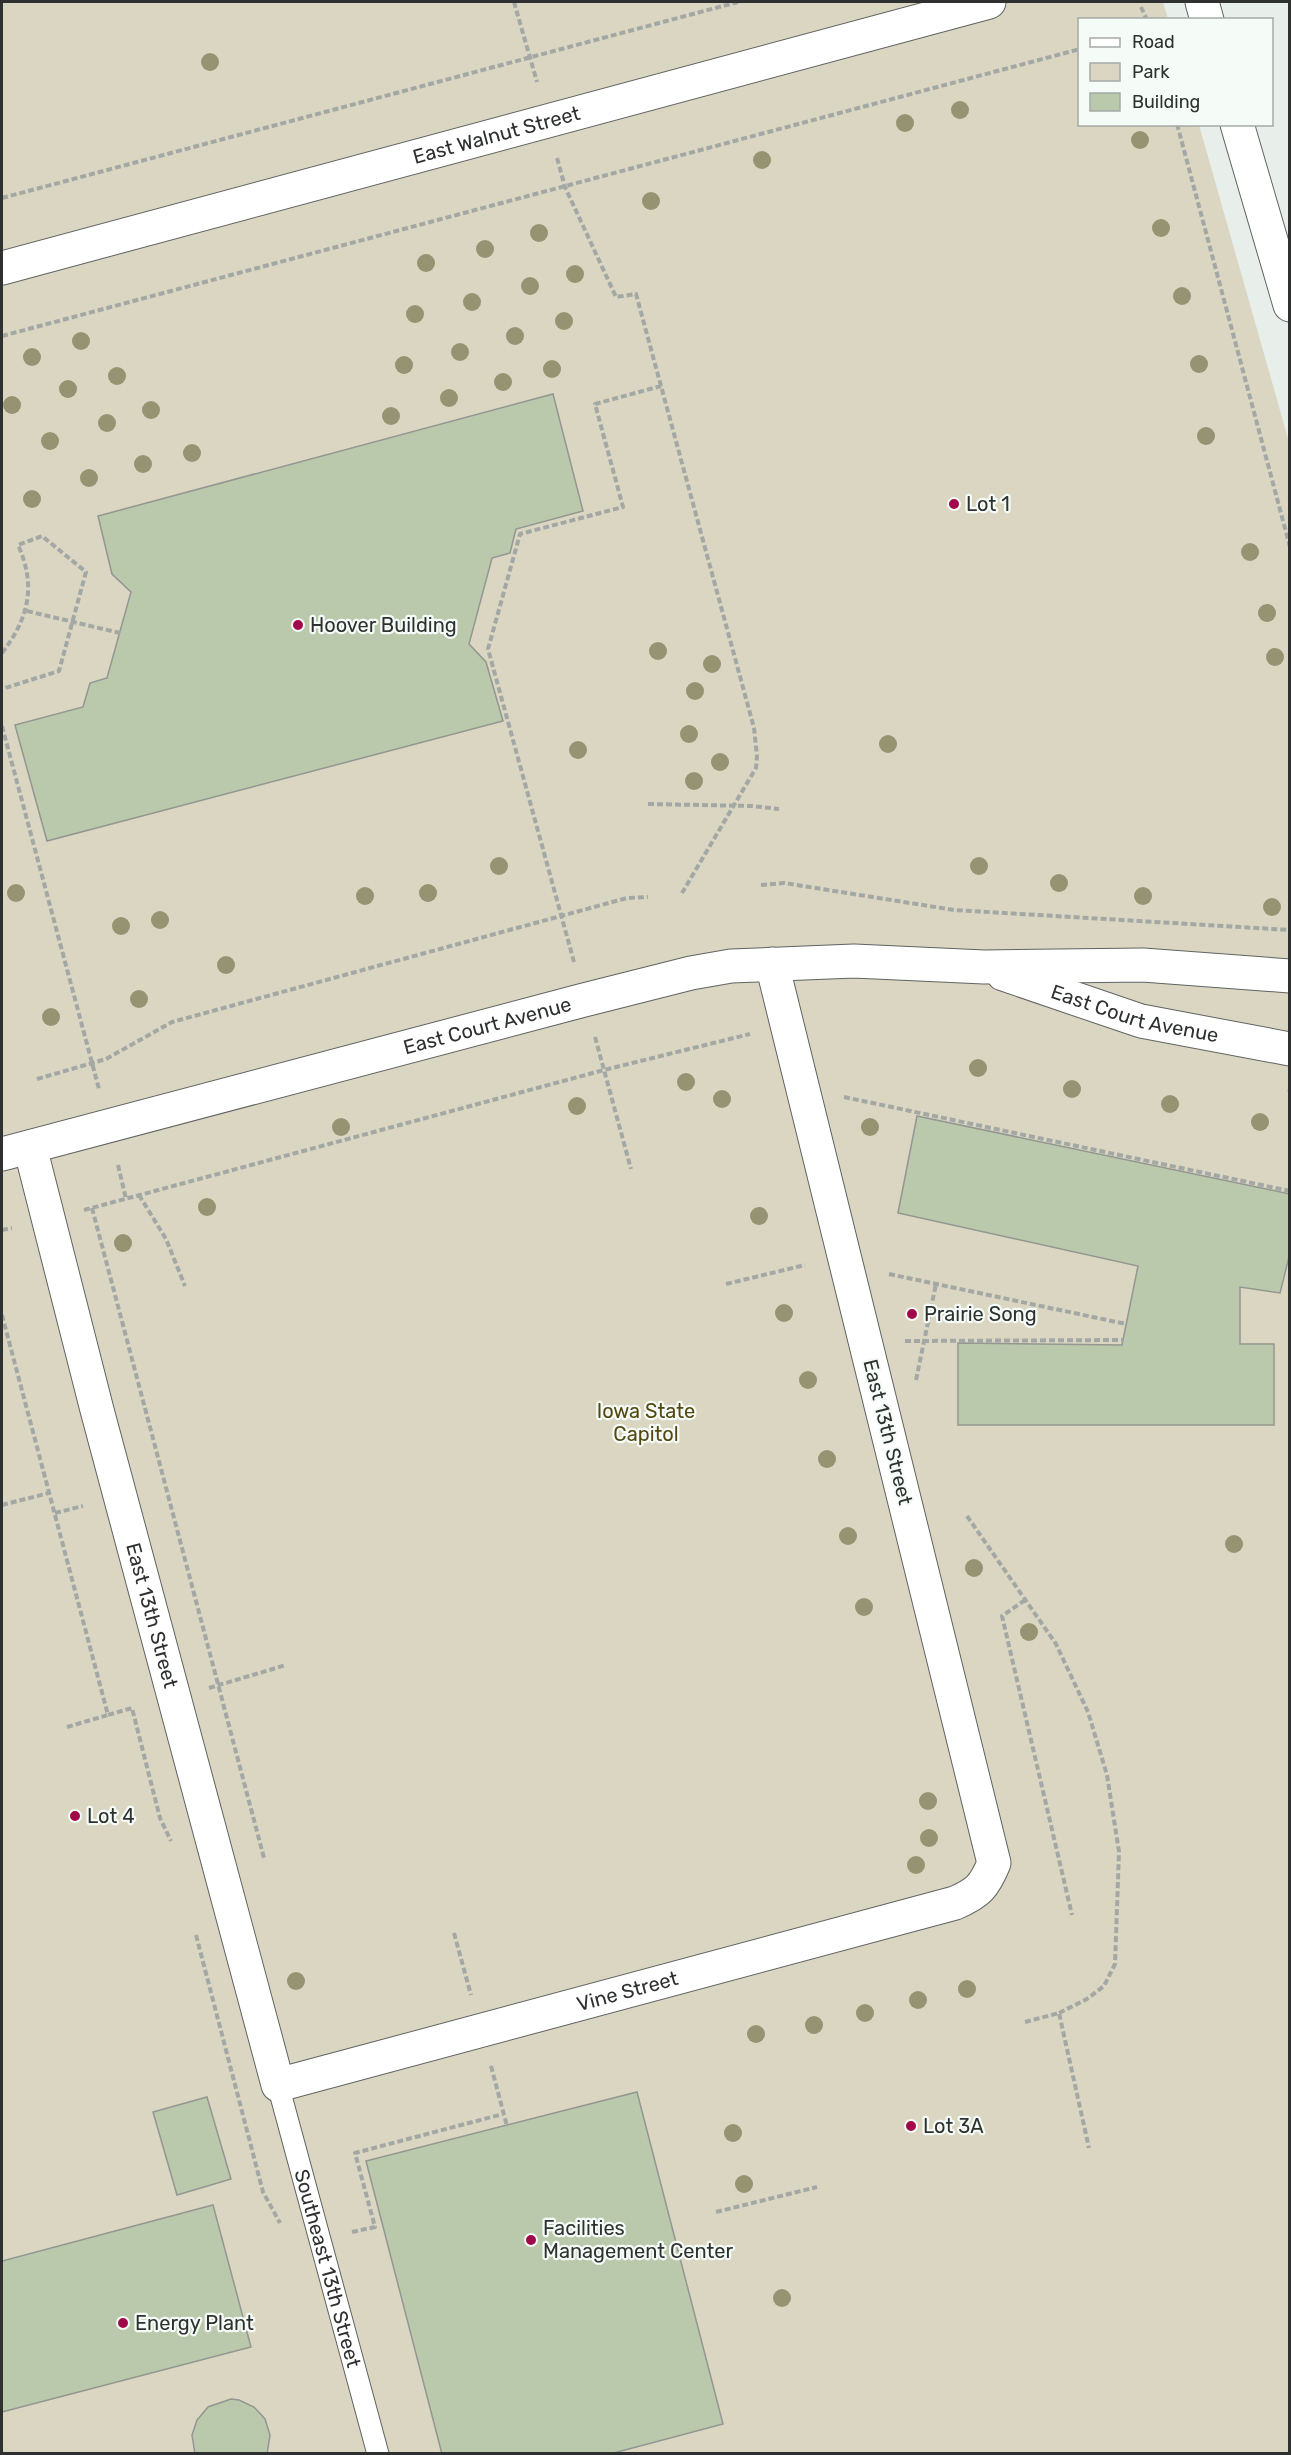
<svg xmlns="http://www.w3.org/2000/svg" width="1291" height="2455" font-family="Rubik,sans-serif">
	<style>
		.green { fill: #dad6c2 }
		.building { fill: #bac9ab; stroke: #939691; stroke-width: 1.5 }
		.lines { fill: none; stroke-linecap: round; stroke-linejoin: round }
		.service-casing { stroke: #5f6461; stroke-width: 23 }
		.minor-casing { stroke: #5f6461; stroke-width: 35 }
		.tertiary-casing { stroke: #5f6461; stroke-width: 35 }
		.primary-casing { stroke: #5f6461; stroke-width: 35 }
		.path { stroke: #a3a8a5; stroke-width: 4; stroke-dasharray: 6 3; stroke-linecap: butt }
		.service { stroke: #fff; stroke-width: 21 }
		.minor { stroke: #fff; stroke-width: 33 }
		.tertiary { stroke: #fff; stroke-width: 33 }
		.primary { stroke: #fff; stroke-width: 33 }
		.tree { fill: #969372 }
		.poi-dot { fill: #a1084a; stroke: #f5fbf7; stroke-width: 2 }
		.labels { text-anchor: middle; dominant-baseline: central; stroke-width: 4.5; stroke-linejoin: round; paint-order: stroke }
		.street-label { font-size: 20px; fill: #2e312f; stroke: #f5fbf7 }
		.poi-label { font-size: 20px; fill: #2e312f; stroke: #f5fbf7; text-anchor: start }
		.park-label { font-size: 20px; fill: #534810; stroke: #f5fbf7 }
	</style>
	<rect width="100%" height="100%" fill="#e8eeea"/>
	<path class="green" d="M2 2H1163L1168 19 1080 20V124L1199 125 1289 442V2453L2 2454Z"/>
	<path class="building" d="M553 394 583 511 516 529 510 553 492 558 469 644 486 662 503 721 47 841 15 725 83 707 90 683 107 678 131 592 112 574 98 516Z
		M917 1116 1290 1194V1253L1280 1293 1240 1287V1344H1274V1425H958V1343L1122 1345 1138 1266 898 1213Z
		M637 2092 723 2424 610 2454H442L366 2161Z
		M207 2097 231 2179 177 2195 153 2112Z
		M213 2205 251 2347 2 2412V2261Z
		M231 2399 239 2400 254 2407 265 2419 270 2435 267 2454H195L192 2435 197 2420 208 2407Z"/>
	<g class="lines">
		<g class="service-casing">
			<g id="service">
				<path id="s1" d="M278 2085 378 2454"/>
			</g>
		</g>
		<g class="minor-casing">
			<g id="minor">
				<path id="s2" d="M30 1147 97 1410 278 2085 955 1903C978 1893 984 1887 994 1863L772 964"/>
			</g>
		</g>
		<g class="tertiary-casing">
			<g id="tertiary">
				<path id="s3" d="M2 268 989 2"/>
				<path id="s4" d="M1003 974 1141 1021 1290 1049"/>
				<path id="s5" d="M2 1154 584 1000 691 973 731 966 854 961 984 967 1143 965 1290 976"/>
			</g>
		</g>
		<g class="primary-casing">
			<path id="primary" d="M1202 2 1207 20
				M1237 124 1290 305"/>
		</g>
		<path class="path" d="M514 2 537 82
			M1141 7 1147 20
			M1177 124 1290 547
			M557 158 565 187 616 297 636 294 754 728 757 756 756 768 682 893
			M2 198 738 2
			M2 336 1080 49
			M27 611 120 633
			M2 653C28 619 37 587 18 545L42 536 86 572 59 671 2 689
			M2 726 99 1089
			M648 804 752 806 779 809
			M761 885 784 883 954 910 1290 930
			M574 962 488 649 520 534 623 507 595 404 661 386
			M595 1037 631 1169
			M37 1079 106 1059 172 1022 627 898 648 897
			M1289 1092 1290 1090
			M844 1097 1290 1191
			M118 1165 126 1199
			M139 1195 166 1239 185 1286
			M92 1208 264 1858
			M84 1210 604 1070 750 1034
			M2 1230 12 1228
			M889 1274 1126 1324
			M726 1284 805 1265
			M2 1315 108 1715 132 1708 160 1818 171 1841
			M905 1341 1123 1340
			M916 1380 936 1284
			M2 1505 49 1493
			M55 1513 83 1506
			M967 1516 1056 1644 1088 1712 1107 1775 1119 1852 1115 1964 1104 1986 1087 1999 1059 2013
			M1025 1600 1002 1616 1072 1915
			M209 1688 286 1665
			M67 1727 108 1715
			M454 1933 471 1995
			M196 1935 263 2192 280 2223
			M1025 2022 1059 2013 1089 2148
			M491 2066 507 2126
			M716 2212 817 2187
			M352 2232 375 2227 355 2153 503 2114"/>
		<use href="#service" class="service"/>
		<use href="#minor" class="minor"/>
		<use href="#tertiary" class="tertiary"/>
		<use href="#primary" class="primary"/>
	</g>
	<g class="tree">
		<circle cx="210" cy="62" r="9"/>
		<circle cx="960" cy="110" r="9"/>
		<circle cx="905" cy="123" r="9"/>
		<circle cx="1140" cy="140" r="9"/>
		<circle cx="762" cy="160" r="9"/>
		<circle cx="651" cy="201" r="9"/>
		<circle cx="1161" cy="228" r="9"/>
		<circle cx="539" cy="233" r="9"/>
		<circle cx="485" cy="249" r="9"/>
		<circle cx="426" cy="263" r="9"/>
		<circle cx="575" cy="274" r="9"/>
		<circle cx="530" cy="286" r="9"/>
		<circle cx="1182" cy="296" r="9"/>
		<circle cx="472" cy="302" r="9"/>
		<circle cx="415" cy="314" r="9"/>
		<circle cx="564" cy="321" r="9"/>
		<circle cx="515" cy="336" r="9"/>
		<circle cx="81" cy="341" r="9"/>
		<circle cx="460" cy="352" r="9"/>
		<circle cx="32" cy="357" r="9"/>
		<circle cx="1199" cy="364" r="9"/>
		<circle cx="404" cy="365" r="9"/>
		<circle cx="552" cy="369" r="9"/>
		<circle cx="117" cy="376" r="9"/>
		<circle cx="503" cy="382" r="9"/>
		<circle cx="68" cy="389" r="9"/>
		<circle cx="449" cy="398" r="9"/>
		<circle cx="12" cy="405" r="9"/>
		<circle cx="151" cy="410" r="9"/>
		<circle cx="391" cy="416" r="9"/>
		<circle cx="107" cy="423" r="9"/>
		<circle cx="1206" cy="436" r="9"/>
		<circle cx="50" cy="441" r="9"/>
		<circle cx="192" cy="453" r="9"/>
		<circle cx="143" cy="464" r="9"/>
		<circle cx="89" cy="478" r="9"/>
		<circle cx="32" cy="499" r="9"/>
		<circle cx="1250" cy="552" r="9"/>
		<circle cx="1267" cy="613" r="9"/>
		<circle cx="658" cy="651" r="9"/>
		<circle cx="1275" cy="657" r="9"/>
		<circle cx="712" cy="664" r="9"/>
		<circle cx="695" cy="691" r="9"/>
		<circle cx="689" cy="734" r="9"/>
		<circle cx="888" cy="744" r="9"/>
		<circle cx="578" cy="750" r="9"/>
		<circle cx="720" cy="762" r="9"/>
		<circle cx="694" cy="781" r="9"/>
		<circle cx="499" cy="866" r="9"/>
		<circle cx="979" cy="866" r="9"/>
		<circle cx="1059" cy="883" r="9"/>
		<circle cx="16" cy="893" r="9"/>
		<circle cx="428" cy="893" r="9"/>
		<circle cx="365" cy="896" r="9"/>
		<circle cx="1143" cy="896" r="9"/>
		<circle cx="1272" cy="907" r="9"/>
		<circle cx="160" cy="920" r="9"/>
		<circle cx="121" cy="926" r="9"/>
		<circle cx="226" cy="965" r="9"/>
		<circle cx="139" cy="999" r="9"/>
		<circle cx="51" cy="1017" r="9"/>
		<circle cx="978" cy="1068" r="9"/>
		<circle cx="686" cy="1082" r="9"/>
		<circle cx="1072" cy="1089" r="9"/>
		<circle cx="722" cy="1099" r="9"/>
		<circle cx="1170" cy="1104" r="9"/>
		<circle cx="577" cy="1106" r="9"/>
		<circle cx="1260" cy="1122" r="9"/>
		<circle cx="341" cy="1127" r="9"/>
		<circle cx="870" cy="1127" r="9"/>
		<circle cx="207" cy="1207" r="9"/>
		<circle cx="759" cy="1216" r="9"/>
		<circle cx="123" cy="1243" r="9"/>
		<circle cx="784" cy="1313" r="9"/>
		<circle cx="808" cy="1380" r="9"/>
		<circle cx="827" cy="1459" r="9"/>
		<circle cx="848" cy="1536" r="9"/>
		<circle cx="1234" cy="1544" r="9"/>
		<circle cx="974" cy="1568" r="9"/>
		<circle cx="864" cy="1607" r="9"/>
		<circle cx="1029" cy="1632" r="9"/>
		<circle cx="928" cy="1801" r="9"/>
		<circle cx="929" cy="1838" r="9"/>
		<circle cx="916" cy="1865" r="9"/>
		<circle cx="296" cy="1981" r="9"/>
		<circle cx="967" cy="1989" r="9"/>
		<circle cx="918" cy="2000" r="9"/>
		<circle cx="865" cy="2013" r="9"/>
		<circle cx="814" cy="2025" r="9"/>
		<circle cx="756" cy="2034" r="9"/>
		<circle cx="733" cy="2133" r="9"/>
		<circle cx="744" cy="2184" r="9"/>
		<circle cx="782" cy="2298" r="9"/>
	</g>
	<g class="poi-dot">
		<circle cx="954" cy="504" r="6"/>
		<circle cx="298" cy="625" r="6"/>
		<circle cx="912" cy="1314" r="6"/>
		<circle cx="75" cy="1816" r="6"/>
		<circle cx="911" cy="2126" r="6"/>
		<circle cx="531" cy="2240" r="6"/>
		<circle cx="123" cy="2323" r="6"/>
	</g>
	<g class="labels">
		<g class="street-label">
			<text stroke="none"><textPath href="#s3" startOffset="512">East Walnut Street</textPath></text>
			<text stroke="none"><textPath href="#s4" startOffset="138">East Court Avenue</textPath></text>
			<text stroke="none"><textPath href="#s5" startOffset="502">East Court Avenue</textPath></text>
			<text transform="translate(888 1432) rotate(76)">East 13th Street</text>
			<text stroke="none"><textPath href="#s2" startOffset="484">East 13th Street</textPath></text>
			<text stroke="none"><textPath href="#s2" startOffset="1332">Vine Street</textPath></text>
			<text stroke="none"><textPath href="#s1" startOffset="190">Southeast 13th Street</textPath></text>
		</g>
		<g class="poi-label">
			<text x="966" y="504">Lot 1</text>
			<text x="310" y="625">Hoover Building</text>
			<text x="924" y="1314">Prairie Song</text>
			<text x="87" y="1816">Lot 4</text>
			<text x="923" y="2126">Lot 3A</text>
			<text x="543" y="2228">Facilities<tspan x="543" dy="23">Management Center</tspan></text>
			<text x="135" y="2323">Energy Plant</text>
		</g>
		<g class="park-label">
			<text x="646" y="1411">Iowa State<tspan x="646" dy="23">Capitol</tspan></text>
		</g>
	</g>
	<rect width="1291" height="2455" fill="none" stroke="#2e312f" stroke-width="6"/>
	<rect x="1078" y="18" width="195" height="108" fill="#f5fbf7" stroke="#a5aaa7" stroke-width="1.5"/>
	<rect x="1090" y="38" width="30" height="9" fill="#ffffff" stroke="#a5aaa7" stroke-width="1.5"/>
	<text x="1132" y="48" font-size="18" fill="#2e312f">Road</text>
	<rect x="1090" y="63" width="30" height="18" fill="#dad6c2" stroke="#a5aaa7" stroke-width="1.5"/>
	<text x="1132" y="78" font-size="18" fill="#2e312f">Park</text>
	<rect x="1090" y="93" width="30" height="18" fill="#bac9ab" stroke="#a5aaa7" stroke-width="1.5"/>
	<text x="1132" y="108" font-size="18" fill="#2e312f">Building</text>
</svg>
